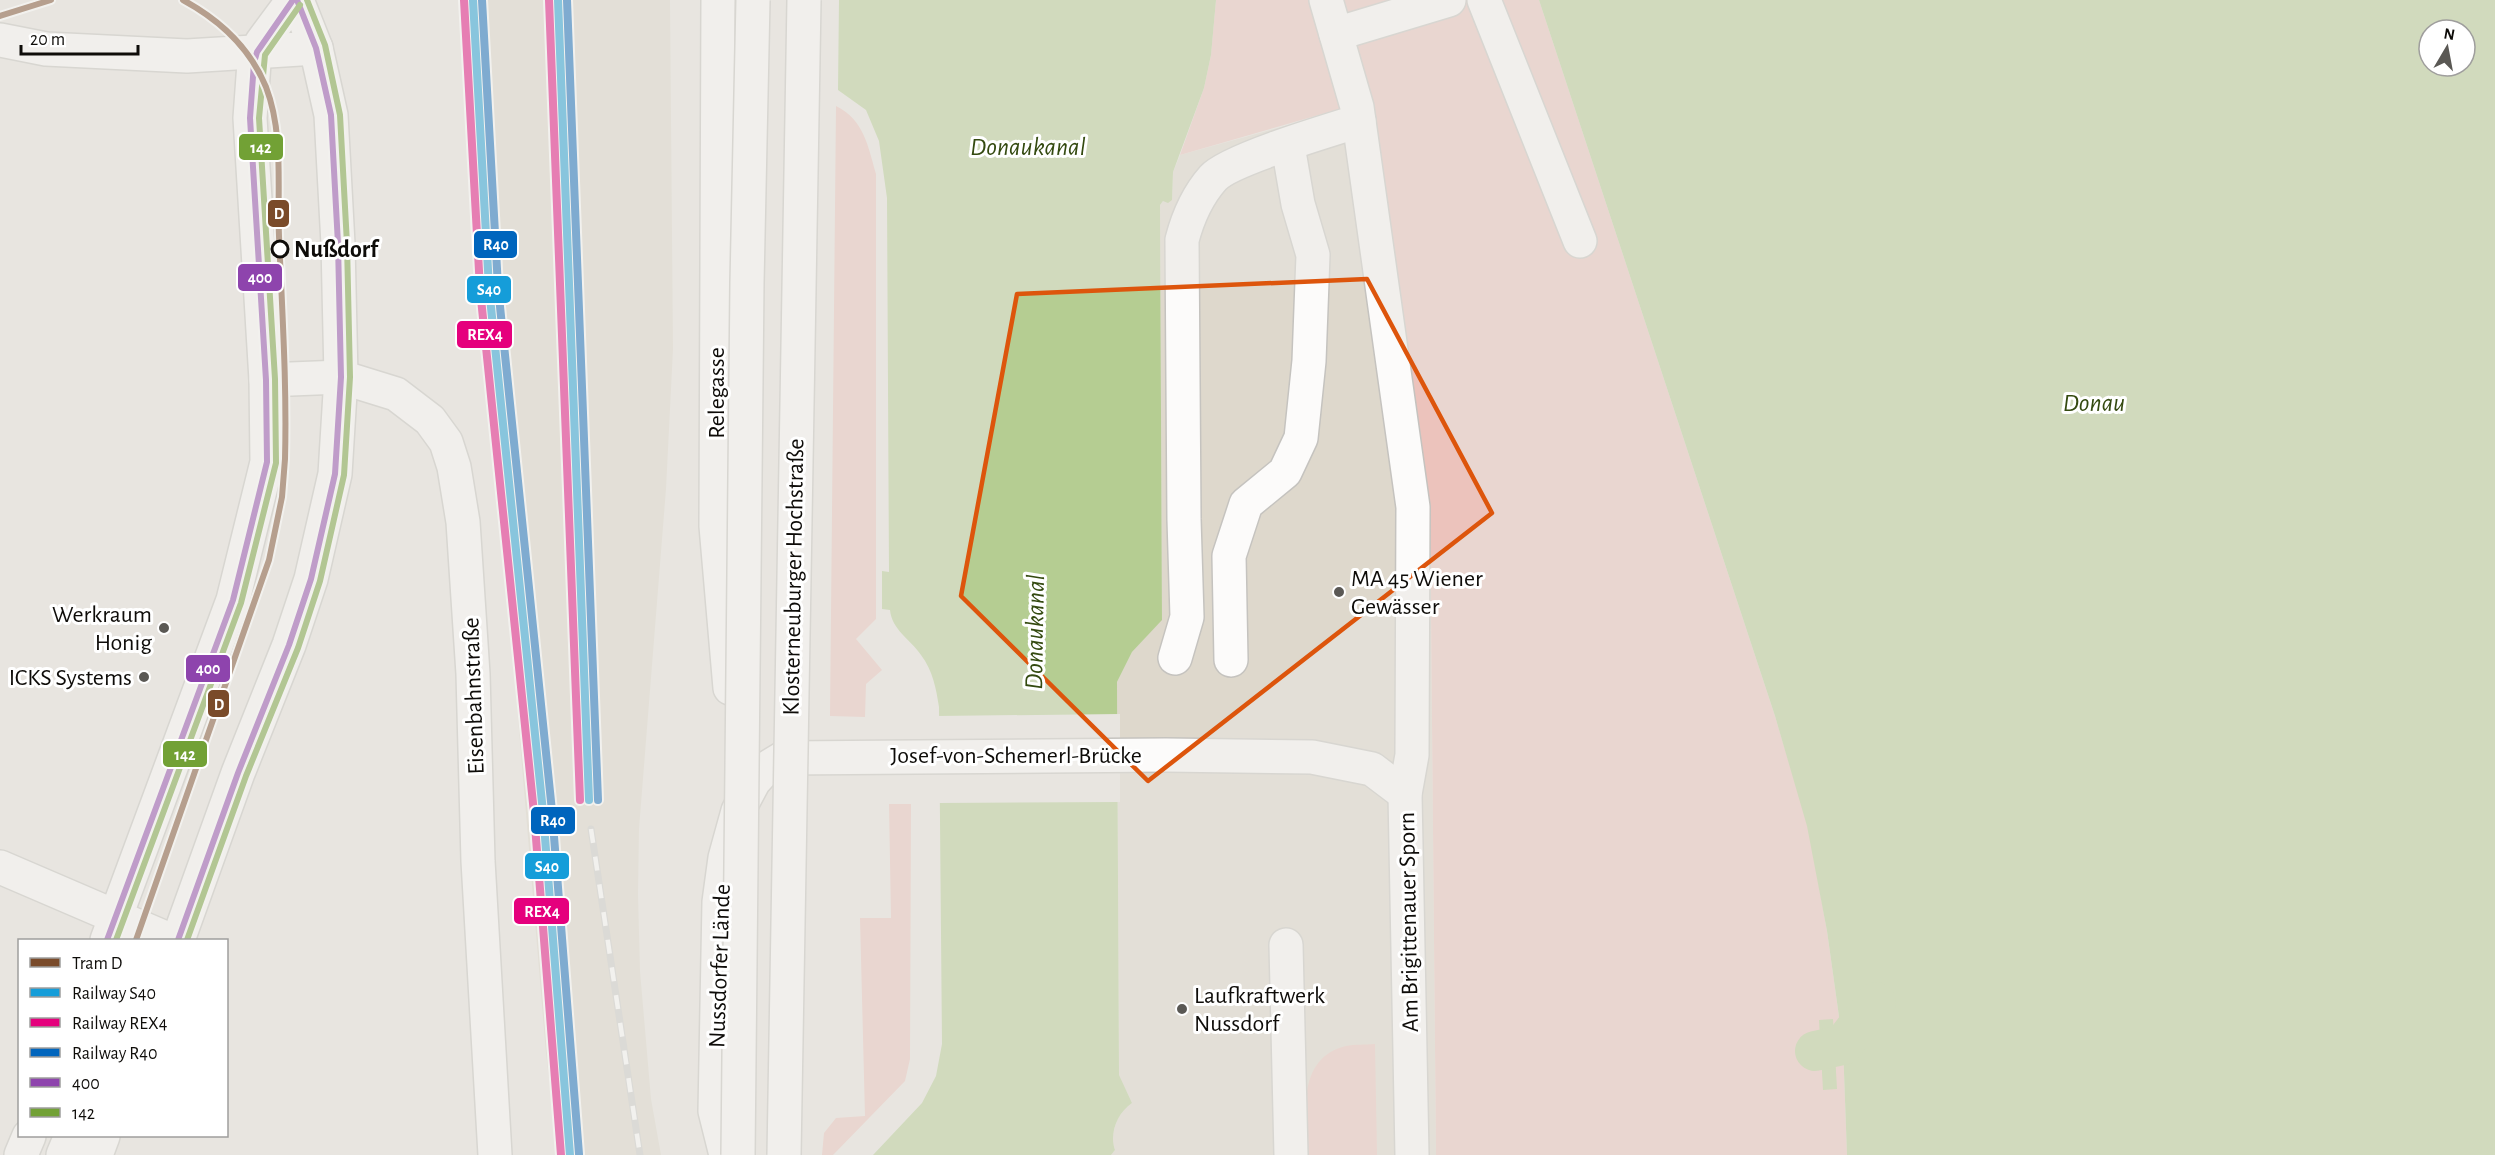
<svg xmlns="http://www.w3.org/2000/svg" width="2495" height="1155" viewBox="0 0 2495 1155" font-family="'Alegreya Sans',sans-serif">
  <rect width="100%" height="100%" fill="#e8e5e0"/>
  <g fill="#ded8cc">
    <polygon points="464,0 670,0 673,349 666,489 639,829 638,894 640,971 651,1099 661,1155 558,1155 546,1053 487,346"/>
    <polygon points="1371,102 1430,503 1436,1155 1111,1155 1115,1150 1113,1144 1113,1132 1118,1118 1125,1108 1132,1103 1119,1076 1117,682 1132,652 1162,619 1160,205 1163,201 1172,199 1173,172 1180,155"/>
  </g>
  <g fill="#ecc3bc">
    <polygon points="1216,0 1539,0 1775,716 1808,826 1827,931 1843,1045 1847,1155 1436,1155 1430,503 1371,103 1343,108 1180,155 1204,88 1211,55"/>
    <path d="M836,106C864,120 868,146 876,174V619L856,639L882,670L866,684L865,717L830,716Z"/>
    <polygon points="889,804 911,804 910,1059 905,1081 833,1155 822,1155 824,1133 836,1118 865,1116 860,918 891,918"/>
    <path d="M1375,1044L1377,1155H1306C1306,1115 1296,1058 1346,1046C1355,1044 1365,1045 1375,1044Z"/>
  </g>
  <g fill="#b5cd92" fill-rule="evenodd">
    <path d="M839,0H1216L1211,55L1204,88L1173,172L1172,200L1168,203L1163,201L1160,205L1162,620L1132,652L1117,682L1119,1075L1132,1103C1117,1113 1109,1134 1115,1150L1111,1155H873L922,1103L936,1076L942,1044L939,707C936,688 933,671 921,655C910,639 892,630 890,610L882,609V571L889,572L887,198L879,141L866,110L838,90Z"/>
    <path d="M1539,0H2495V1155H1847L1843,1045L1827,931L1807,826L1775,716ZM2429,30H2465V66H2429Z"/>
    <polygon points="1833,1019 1837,1089 1823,1090 1819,1020"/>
  </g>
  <polygon fill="#e8e5e0" points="1120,714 1120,802 937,803 936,716"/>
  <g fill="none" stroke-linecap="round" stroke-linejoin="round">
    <polyline stroke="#b5cd92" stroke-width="40" points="1815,1051 1843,1045 1876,1002"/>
    <defs>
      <g id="minor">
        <polyline points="718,0 716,526 730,688"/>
        <polyline points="1326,0 1357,107 1413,507 1412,755 1405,794 1412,1155"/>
        <polyline points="1484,0 1580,241"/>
        <polyline points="1336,34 1449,0"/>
        <polyline points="0,40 46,49 187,56 316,48"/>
        <polyline points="266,380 341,377 396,394 430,420 446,442 454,467 463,522 473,674 478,861 495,1155"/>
        <path d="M1175,658L1187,617L1184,519L1182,240C1188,217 1197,196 1213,178C1229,160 1330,130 1359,121"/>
        <polyline points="1231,660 1229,556 1246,504 1285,472 1301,438 1309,361 1313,255 1298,204 1288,146"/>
        <polyline points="0,867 170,940"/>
        <polyline points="1286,945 1291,1155"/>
        <polyline points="63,1155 71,1136"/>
        <polyline points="726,1155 715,1111 719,902 725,858 738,811 754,781 765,769 783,758 1166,755 1312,757 1372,769 1405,794"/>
      </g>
      <g id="major">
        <polyline points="107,940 233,600 267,462 266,380 250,118 254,63 257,52 262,42 293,0"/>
        <polyline points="178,940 238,773 289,645 311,579 335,474 341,377 338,244 331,115 316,48 297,0"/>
        <polyline points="21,1155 29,1136"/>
        <polyline points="96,1155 103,1136"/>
      </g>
    </defs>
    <use href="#minor" stroke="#c5c3bf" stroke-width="36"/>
    <use href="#major" stroke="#c5c3bf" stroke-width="36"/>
    <use href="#minor" stroke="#fcfbfa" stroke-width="33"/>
    <use href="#major" stroke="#fcfbfa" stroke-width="33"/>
    <defs>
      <polyline id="rail" points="591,829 640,1155"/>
    </defs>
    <use href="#rail" stroke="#cdccca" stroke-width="7"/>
    <use href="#rail" stroke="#fff" stroke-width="4.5" stroke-dasharray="14" stroke-linecap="butt"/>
    <defs>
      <g id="highway-bridge">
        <polyline points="738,1155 747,283 753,0"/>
        <polyline points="784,1155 804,0"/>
      </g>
    </defs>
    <use href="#highway-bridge" stroke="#c5c3bf" stroke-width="36" stroke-linecap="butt"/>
    <use href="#highway-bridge" stroke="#fcfbfa" stroke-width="33"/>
    <defs>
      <g id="bus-1">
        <polyline points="107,940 233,600 267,462 266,380 250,118 254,63 257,52 293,0"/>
        <polyline points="178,940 238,773 289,645 311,579 335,474 341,377 338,244 331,115 316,48 297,0"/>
      </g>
      <g id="bus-2">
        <polyline points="116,940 241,603 276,463 275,379 259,118 265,55 300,5"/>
        <polyline points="187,940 246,776 298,648 320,581 344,475 350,377 347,244 340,115 325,45 307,0"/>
      </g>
    </defs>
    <use href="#bus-1" stroke="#fff" stroke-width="10"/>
    <use href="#bus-2" stroke="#fff" stroke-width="10"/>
    <use href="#bus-1" stroke="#8e44ad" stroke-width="6"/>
    <use href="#bus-2" stroke="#72a135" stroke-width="6"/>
    <defs>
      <g id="rail-1">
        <polyline points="473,0 489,288 543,812 570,1155"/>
        <polyline points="558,0 589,800"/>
      </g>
      <g id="rail-2">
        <polyline points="464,0 480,289 534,813 561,1155"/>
        <polyline points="549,0 580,800"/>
      </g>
      <g id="rail-3">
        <polyline points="482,0 498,287 552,811 579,1154"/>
        <polyline points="567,0 598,800"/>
      </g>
    </defs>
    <use href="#rail-1" stroke="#fff" stroke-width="12"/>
    <use href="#rail-2" stroke="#fff" stroke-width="12"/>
    <use href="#rail-3" stroke="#fff" stroke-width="12"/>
    <use href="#rail-1" stroke="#159dd9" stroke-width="8"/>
    <use href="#rail-2" stroke="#e5007d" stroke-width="8"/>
    <use href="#rail-3" stroke="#0065bd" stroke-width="8"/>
    <defs>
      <g id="tram-1">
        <polyline points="0,16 51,0"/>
        <path d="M136,940L269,560L282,497L285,459C287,384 282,310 279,236C277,187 284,134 266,87C250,48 220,20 183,0"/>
      </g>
    </defs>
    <use href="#tram-1" stroke="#fff" stroke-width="10"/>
    <use href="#tram-1" stroke="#7a4b2a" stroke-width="6"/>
  </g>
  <path d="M0 0H2495V1155H0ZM1367,279L1492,513L1148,781L961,596L1017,294Z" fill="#e8e5e0" fill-opacity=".55" fill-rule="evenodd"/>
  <path fill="none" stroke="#dd550c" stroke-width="4.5" stroke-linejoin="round" d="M1367,279L1492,513L1148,781L961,596L1017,294Z"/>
  <circle fill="#fff" stroke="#0e0c09" stroke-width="3" cx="280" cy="249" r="8"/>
  <g fill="#5a5854" stroke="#fff" stroke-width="2">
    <circle cx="1339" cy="592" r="6"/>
    <circle cx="164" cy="628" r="6"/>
    <circle cx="144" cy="677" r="6"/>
    <circle cx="1182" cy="1009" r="6"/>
  </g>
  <g text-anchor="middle" stroke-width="6" stroke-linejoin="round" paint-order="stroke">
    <g font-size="24" font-weight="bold" fill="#0e0c09" stroke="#fff" text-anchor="start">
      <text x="294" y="257">Nußdorf</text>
    </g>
    <g font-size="24" fill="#0e0c09" stroke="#fff">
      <text transform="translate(716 393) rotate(-90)" y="8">Relegasse</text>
      <text transform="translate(793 577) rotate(-89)" y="8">Klosterneuburger Hochstraße</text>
      <text transform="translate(473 696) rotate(-92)" y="8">Eisenbahnstraße</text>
      <text x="1016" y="763">Josef-von-Schemerl-Brücke</text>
      <text transform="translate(1408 922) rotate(-91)" y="8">Am Brigittenauer Sporn</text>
      <text transform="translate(719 966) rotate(-88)" y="8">Nussdorfer Lände</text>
    </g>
    <g font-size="24" fill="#0e0c09" stroke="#fff" text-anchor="start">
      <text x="1351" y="586">MA 45 Wiener<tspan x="1351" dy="28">Gewässer</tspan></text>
      <text x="152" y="622" text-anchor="end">Werkraum<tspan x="152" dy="28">Honig</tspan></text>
      <text x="132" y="685" text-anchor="end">ICKS Systems</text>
      <text x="1194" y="1003">Laufkraftwerk<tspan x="1194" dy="28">Nussdorf</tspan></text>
    </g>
    <g font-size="26" font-style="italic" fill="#344a10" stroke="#fff">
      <text x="1028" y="155">Donaukanal</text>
      <text x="2094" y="411">Donau</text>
      <text transform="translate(1034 632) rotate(-89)" y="9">Donaukanal</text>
    </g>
  </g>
  <g stroke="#fff" stroke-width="2">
    <rect x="238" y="133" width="46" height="28" rx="6" fill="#72a135"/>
    <rect x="267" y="199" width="23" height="29" rx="6" fill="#7a4b2a"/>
    <rect x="473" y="230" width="45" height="29" rx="6" fill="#0065bd"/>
    <rect x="237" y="263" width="46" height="29" rx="6" fill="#8e44ad"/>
    <rect x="466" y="275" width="46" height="29" rx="6" fill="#159dd9"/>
    <rect x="456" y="320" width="57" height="29" rx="6" fill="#e5007d"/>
    <rect x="185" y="654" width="46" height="29" rx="6" fill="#8e44ad"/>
    <rect x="207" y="689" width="23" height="29" rx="6" fill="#7a4b2a"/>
    <rect x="162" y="740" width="46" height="28" rx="6" fill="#72a135"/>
    <rect x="530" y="806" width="46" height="29" rx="6" fill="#0065bd"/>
    <rect x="524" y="852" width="46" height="28" rx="6" fill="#159dd9"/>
    <rect x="513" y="897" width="57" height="28" rx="6" fill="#e5007d"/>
  </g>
  <g font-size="16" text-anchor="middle" font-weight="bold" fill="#fff">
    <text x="261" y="153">142</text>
    <text x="279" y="219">D</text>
    <text x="496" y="250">R40</text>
    <text x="260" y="283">400</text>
    <text x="489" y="295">S40</text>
    <text x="485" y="340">REX4</text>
    <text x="208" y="674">400</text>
    <text x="219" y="710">D</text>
    <text x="185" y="760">142</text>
    <text x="553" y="826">R40</text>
    <text x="547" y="872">S40</text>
    <text x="542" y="917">REX4</text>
  </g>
  <rect x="18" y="939" width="210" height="198" fill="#ffffff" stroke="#9f9e9d" stroke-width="1.5"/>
  <rect x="30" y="958" width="30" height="9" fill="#7a4b2a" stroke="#9f9e9d" stroke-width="1.5"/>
  <text x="72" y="969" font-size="18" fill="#0e0c09">Tram D</text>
  <rect x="30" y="988" width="30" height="9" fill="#159dd9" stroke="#9f9e9d" stroke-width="1.5"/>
  <text x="72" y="999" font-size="18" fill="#0e0c09">Railway S40</text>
  <rect x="30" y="1018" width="30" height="9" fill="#e5007d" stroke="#9f9e9d" stroke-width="1.5"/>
  <text x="72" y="1029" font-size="18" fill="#0e0c09">Railway REX4</text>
  <rect x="30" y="1048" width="30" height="9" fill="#0065bd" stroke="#9f9e9d" stroke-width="1.5"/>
  <text x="72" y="1059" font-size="18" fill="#0e0c09">Railway R40</text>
  <rect x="30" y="1078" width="30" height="9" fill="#8e44ad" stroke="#9f9e9d" stroke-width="1.5"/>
  <text x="72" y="1089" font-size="18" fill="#0e0c09">400</text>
  <rect x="30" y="1108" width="30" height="9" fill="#72a135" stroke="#9f9e9d" stroke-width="1.5"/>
  <text x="72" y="1119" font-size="18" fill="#0e0c09">142</text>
  <g transform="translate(2447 48) rotate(10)"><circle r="28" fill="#ffffff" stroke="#9f9e9d" stroke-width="1.5"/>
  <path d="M0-4.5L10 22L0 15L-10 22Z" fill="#5a5854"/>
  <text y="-9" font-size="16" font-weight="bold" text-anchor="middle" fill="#0e0c09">N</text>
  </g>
  <path d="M21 45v9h117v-9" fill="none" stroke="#0e0c09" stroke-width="3"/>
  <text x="30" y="45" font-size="18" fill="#0e0c09" stroke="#ffffff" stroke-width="4.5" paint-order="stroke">20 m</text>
</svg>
